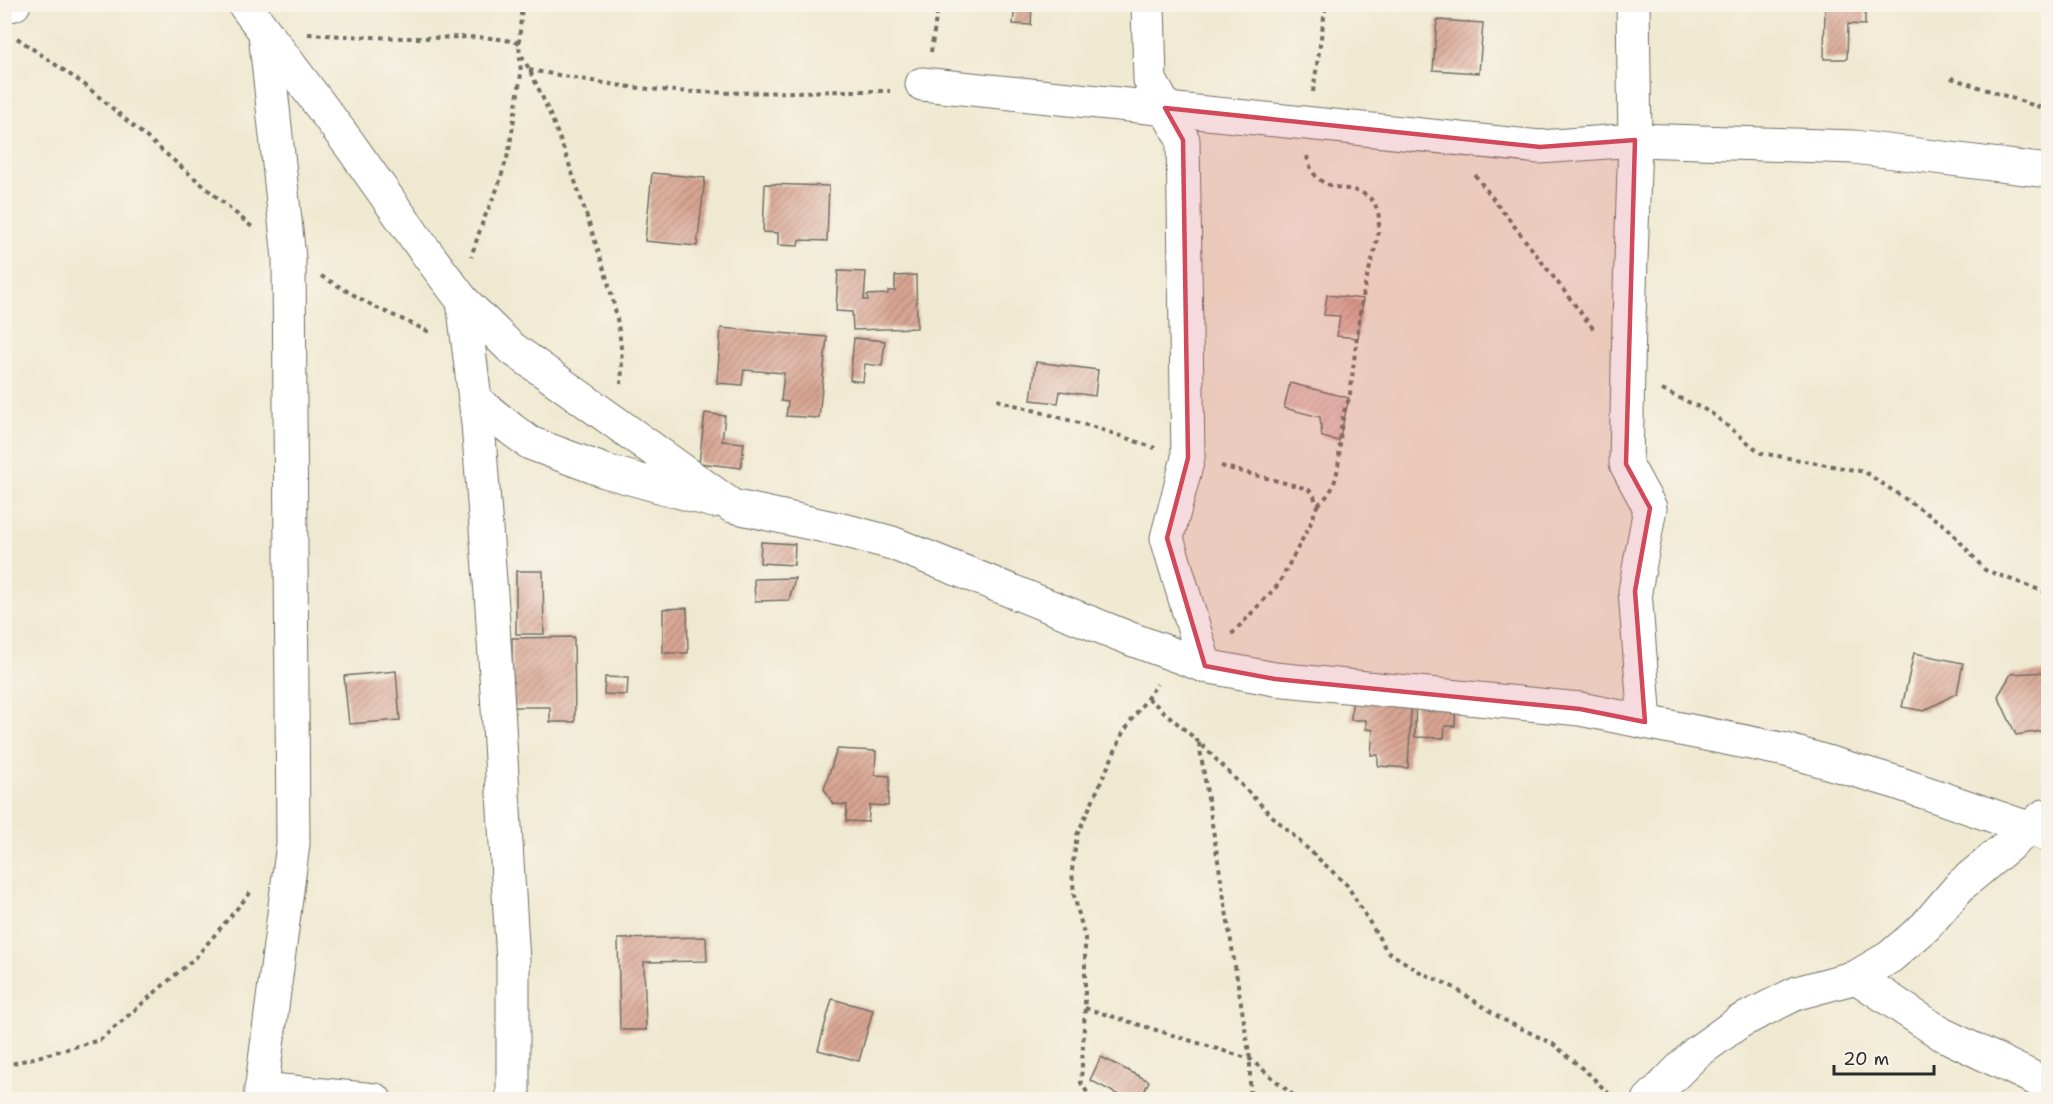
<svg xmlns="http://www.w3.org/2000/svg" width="2053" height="1104" viewBox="0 0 2053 1104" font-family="'Shantell Sans',sans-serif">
  <defs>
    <pattern id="building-hatch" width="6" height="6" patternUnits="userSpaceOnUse" patternTransform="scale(1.5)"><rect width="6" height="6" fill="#d9a593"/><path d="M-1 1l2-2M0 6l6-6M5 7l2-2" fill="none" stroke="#b08778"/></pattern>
  </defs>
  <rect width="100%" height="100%" fill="#f7f3e8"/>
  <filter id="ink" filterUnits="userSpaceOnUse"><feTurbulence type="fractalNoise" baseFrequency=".0167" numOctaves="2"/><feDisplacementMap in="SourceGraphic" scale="12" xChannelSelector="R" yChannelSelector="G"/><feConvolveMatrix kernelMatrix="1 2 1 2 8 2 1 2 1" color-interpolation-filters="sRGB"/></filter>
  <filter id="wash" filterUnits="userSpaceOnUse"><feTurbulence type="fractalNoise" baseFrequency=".008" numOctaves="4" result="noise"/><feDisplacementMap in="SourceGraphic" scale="24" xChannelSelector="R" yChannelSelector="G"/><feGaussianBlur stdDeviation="1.35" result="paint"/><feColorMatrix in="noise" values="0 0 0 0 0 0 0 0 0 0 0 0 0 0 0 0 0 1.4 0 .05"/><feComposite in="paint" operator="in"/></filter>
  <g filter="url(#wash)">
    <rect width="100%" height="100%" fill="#f0e9d1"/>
    <g id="blocks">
      <g fill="url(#building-hatch)">
        <polygon points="1015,4 1032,4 1031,25 1013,24"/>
        <polygon points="1807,4 1865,4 1865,25 1848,24 1847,59 1824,59 1825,7 1807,7"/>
        <polygon points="1437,20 1483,23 1479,73 1433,70"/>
        <polygon points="652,173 705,178 697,246 645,241"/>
        <polygon points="765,184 829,186 827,241 799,240 798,246 778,245 778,233 763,232"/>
        <polygon points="838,271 866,272 864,300 868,300 867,295 888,294 888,291 895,291 895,276 916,275 917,328 853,330 852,312 836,311"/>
        <polygon points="1327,295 1363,299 1358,338 1337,336 1340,316 1324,315"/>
        <polygon points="721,328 827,337 819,418 786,416 788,402 781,401 784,373 744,370 742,385 717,383"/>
        <polygon points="854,338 885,341 882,366 865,364 863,382 850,380"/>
        <polygon points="1036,362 1098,370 1095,396 1060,391 1058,403 1031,400"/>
        <polygon points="1290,383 1349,398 1339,441 1322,437 1320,417 1284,408"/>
        <polygon points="705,413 725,416 722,441 744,443 741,468 699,463"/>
        <polygon points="761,542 795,544 794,565 760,563"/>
        <polygon points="516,571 543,571 544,634 516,634"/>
        <polygon points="795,578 789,600 755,601 754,579"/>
        <polygon points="687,608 688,653 663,653 663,609"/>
        <polygon points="574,637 575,722 550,722 550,707 512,707 512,638"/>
        <polygon points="1914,653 1963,663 1957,693 1924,711 1902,707"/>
        <polygon points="396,671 400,720 349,724 344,676"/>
        <polygon points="2048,672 2048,730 2016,735 1998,696 2011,674"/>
        <polygon points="605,677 628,678 627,695 604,694"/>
        <polygon points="1353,690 1412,693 1408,768 1378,766 1378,755 1371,755 1373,730 1366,729 1366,720 1351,720"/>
        <polygon points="1416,690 1456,691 1455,726 1445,726 1444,738 1415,737"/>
        <polygon points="837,749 876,751 875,775 890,776 888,806 870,805 868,822 846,821 847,805 833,804 824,789"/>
        <polygon points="706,937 707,961 644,962 646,1030 620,1030 618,939"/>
        <polygon points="832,999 873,1010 859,1061 818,1050"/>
        <polygon points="1101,1057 1149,1081 1140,1100 1128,1100 1090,1080"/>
      </g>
    </g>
  </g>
  <g filter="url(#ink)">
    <use href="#blocks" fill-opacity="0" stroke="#706e65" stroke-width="1.5"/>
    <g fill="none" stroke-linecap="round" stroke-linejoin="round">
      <defs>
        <g id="street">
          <polyline points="244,4 350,145 420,244 463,301 510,347 732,506 847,531 892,543 1131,639 1205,666 1275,679 1580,709 1786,750 1895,782 2048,835"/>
          <polyline points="1148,4 1150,80 1183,140 1188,458 1167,538 1205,666"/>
          <polyline points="1633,4 1635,140 1629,320 1626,464 1650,508 1635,591 1645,722"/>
          <polyline points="4,6 14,4"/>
          <polyline points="922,84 1540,147 1635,140 1854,147 2048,171"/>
          <polyline points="463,301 478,424 492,607 513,962 513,1100"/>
          <polyline points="475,400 511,429 530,443 605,471 713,501"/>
          <polyline points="1856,977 1942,1034 2048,1085"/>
          <polyline points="261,1089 375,1100"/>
          <polyline points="260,1100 293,844 289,258 265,33"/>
          <polyline points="1649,1100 1696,1053 1739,1022 1797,993 1856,977 1890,957 1925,927 1961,885 2044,816"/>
        </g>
      </defs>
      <use href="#street" stroke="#706e65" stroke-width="35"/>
      <g stroke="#706e65" stroke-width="4" stroke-dasharray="4.5 4.5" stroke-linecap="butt">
        <path d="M308,34C345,36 382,38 418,38C452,38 486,34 519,43L521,74L509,151L498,187L483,221L471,257"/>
        <polyline points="17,38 85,85 252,227"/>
        <polyline points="519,43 522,4"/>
        <polyline points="931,52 938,4"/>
        <path d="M522,56C551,109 570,165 589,223C606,275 626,328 621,384"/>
        <path d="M529,70C573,77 617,87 661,90C737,96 814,90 890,91"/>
        <polyline points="1951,78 2048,110"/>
        <polyline points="1313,92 1326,4"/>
        <path d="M1307,156C1317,205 1363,174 1377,209C1384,227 1371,262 1366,281C1358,318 1355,356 1350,394C1349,402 1344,408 1343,416C1338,439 1342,467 1332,488C1329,495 1322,501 1317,506"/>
        <polyline points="1475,175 1595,331"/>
        <polyline points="321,276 375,307 432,333"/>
        <polyline points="1662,390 1710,412 1761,453 1865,472 1947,527 1985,570 2048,593"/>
        <polyline points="997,400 1097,428 1155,448"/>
        <polyline points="1221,466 1308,489 1314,496 1317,506 1310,525 1278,585 1230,636"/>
        <polyline points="1148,698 1199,742 1270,814 1347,885 1387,951 1420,972 1453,987 1502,1019 1553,1044 1589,1074 1615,1100"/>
        <polyline points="1199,743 1250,1059 1250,1100"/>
        <polyline points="1085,1008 1250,1059 1299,1100"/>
        <polyline points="4,1066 100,1040 196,957 251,892"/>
        <polyline points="1092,1100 1081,1083 1085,1008 1085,938 1074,895 1072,870 1077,835 1124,731 1157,684"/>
      </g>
      <use href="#street" stroke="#fff" stroke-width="33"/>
    </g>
  </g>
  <path fill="#d1495b" fill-opacity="0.2" stroke="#d1495b" stroke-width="4.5" stroke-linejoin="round" d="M1165,108L1540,147L1635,140L1626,464L1650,508L1635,591L1645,722L1580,709L1275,679L1205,666L1167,538L1188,458L1183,140Z"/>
  <rect width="2053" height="1104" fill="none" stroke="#f7f3e8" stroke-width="24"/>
  <path d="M1834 1065v9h100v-9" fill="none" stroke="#2b2b2b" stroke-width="3"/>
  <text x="1843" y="1065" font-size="18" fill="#2b2b2b" stroke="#f7f3e8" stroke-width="4.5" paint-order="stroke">20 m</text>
</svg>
